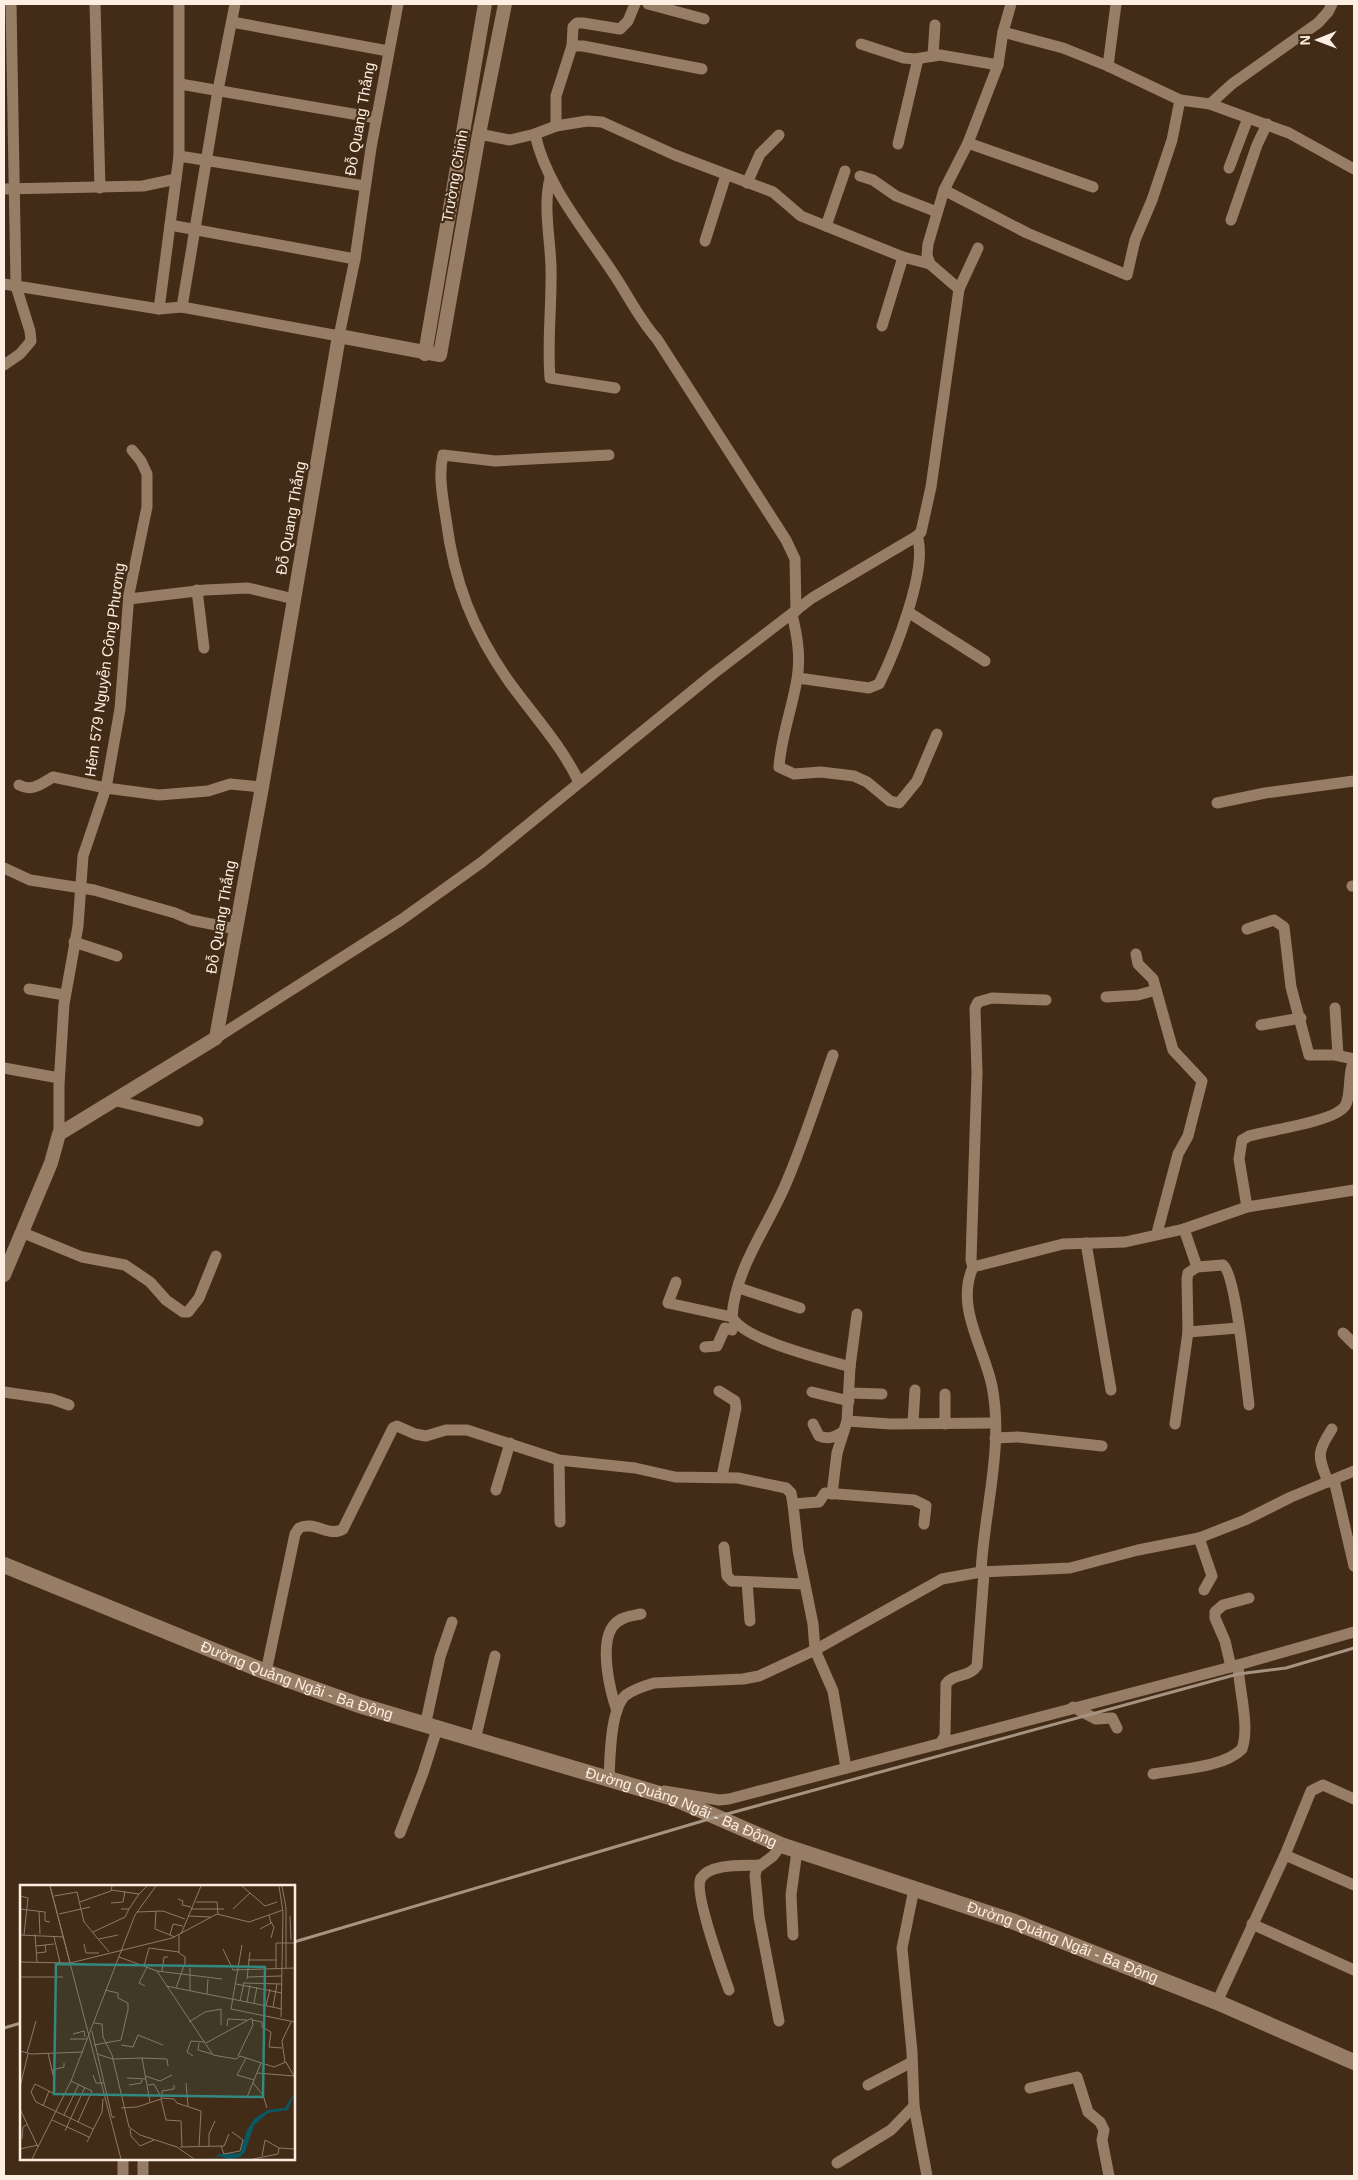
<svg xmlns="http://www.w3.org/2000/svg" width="1358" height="2180" viewBox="0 0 1358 2180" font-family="Helvetica,sans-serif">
  <rect width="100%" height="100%" fill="#432c17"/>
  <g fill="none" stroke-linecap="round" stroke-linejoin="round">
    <g stroke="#987d66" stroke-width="11">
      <polyline points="95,4 100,188"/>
      <polyline points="648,4 704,19"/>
      <polyline points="232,22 388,51"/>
      <polyline points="1003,32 1063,48 1108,66 1180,100 1210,104 1289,133 1354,169"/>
      <polyline points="861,44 904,58 915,59 940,55 998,65"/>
      <polyline points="572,46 583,46 702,69"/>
      <polyline points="933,56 935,25"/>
      <polyline points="1108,66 1116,4"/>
      <polyline points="180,84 376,118"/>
      <polyline points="1210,104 1232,84 1318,23 1328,12 1332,4"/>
      <polyline points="556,126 556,96 572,46 573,27 577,23 583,23 620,29 628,21 635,4"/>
      <polyline points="479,134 510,140 535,134 556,126 587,121 602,122 675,155 773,192 801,216 903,257 930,264"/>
      <path d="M535,134C546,185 584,229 613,273C628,295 639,319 657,339L786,540L795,559L796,611"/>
      <polyline points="968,143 1093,187"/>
      <polyline points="898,144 918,59"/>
      <polyline points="179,156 365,186"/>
      <polyline points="1229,168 1248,118"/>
      <polyline points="860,176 873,180 896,196 937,212"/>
      <path d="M550,178C543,207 550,237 551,266C552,304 547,341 550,378L615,388"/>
      <polyline points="747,183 760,154 779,135"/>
      <polyline points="4,189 143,186 176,179"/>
      <polyline points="944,190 1027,233 1127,275 1135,240 1152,200 1172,140 1180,100"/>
      <polyline points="1231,220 1257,145 1267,124"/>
      <polyline points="170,225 355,259"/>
      <polyline points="826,226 845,171"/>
      <polyline points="705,241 726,175"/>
      <polyline points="4,284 159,309 182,307 339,336 355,259 371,148 398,4"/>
      <polyline points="959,289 978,248"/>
      <polyline points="182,307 218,90 235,4"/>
      <polyline points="159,309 179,156 179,4"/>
      <polyline points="882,326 903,257"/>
      <polyline points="4,365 20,354 31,341 30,331 16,286 11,4"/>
      <polyline points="197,590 204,648"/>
      <polyline points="129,599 205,590 248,588 294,599"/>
      <polyline points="908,612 985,661"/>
      <path d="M792,614C797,635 801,657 797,679C792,709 781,737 779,767L794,774L821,772L854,776L867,782L890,801L899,803L917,781L937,734"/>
      <path d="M798,678L869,688L879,684C894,654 929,568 917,536"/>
      <path d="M579,782C561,745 534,716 510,683C473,631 454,582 446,519C443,499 438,475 443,455L495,461L609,455"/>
      <path d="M19,785C32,792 41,784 53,777L106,788L159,795L208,791L230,784L262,787"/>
      <polyline points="1217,803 1265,793 1354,781"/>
      <polyline points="4,868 30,880 94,890 175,913 191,920 236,929"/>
      <polyline points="1352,886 1354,886"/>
      <polyline points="1247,929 1274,920 1284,927 1291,987 1309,1055 1335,1055 1354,1059"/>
      <polyline points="74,942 117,956"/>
      <polyline points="1136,954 1138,964 1153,979 1173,1050 1202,1081 1188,1136 1178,1154 1157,1233"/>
      <polyline points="29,989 65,995"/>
      <polyline points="1106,997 1138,995 1156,990"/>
      <polyline points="1335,1008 1338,1055"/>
      <polyline points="1261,1025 1301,1018"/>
      <polyline points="216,1038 401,920 482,862 713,674 812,598 917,536 921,532 931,487 959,289 930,264 927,255 928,244 944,190 968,143 998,65 1003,32 1011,4"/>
      <polyline points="4,1068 59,1078"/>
      <polyline points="113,1100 198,1121"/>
      <polyline points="59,1134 59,1085 64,1004 78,926 83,856 106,788 112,754 120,709 129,594 147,507 147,474 141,461 132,450"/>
      <path d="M1247,1207L1239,1159L1242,1140L1249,1136C1269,1130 1334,1122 1345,1106C1352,1095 1347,1073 1354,1060"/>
      <polyline points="21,1232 82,1257 125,1265 150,1282 166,1300 183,1312 188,1312 199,1298 216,1256"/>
      <polyline points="1086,1243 1111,1390"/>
      <polyline points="973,1267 971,1260 977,1073 975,1008 978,1002 992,998 1046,1000"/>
      <path d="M1197,1267L1223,1265C1236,1274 1246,1383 1249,1405"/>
      <polyline points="676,1282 668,1303 732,1317"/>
      <polyline points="739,1288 800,1308"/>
      <polyline points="1188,1332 1238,1328"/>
      <polyline points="1343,1333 1354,1344"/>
      <polyline points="705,1347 717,1346 725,1328 732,1330 735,1323"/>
      <polyline points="850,1367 857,1314"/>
      <polyline points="719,1391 735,1401 736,1408 722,1476"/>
      <polyline points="4,1392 52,1399 69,1405"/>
      <polyline points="812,1392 849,1401"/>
      <polyline points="849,1393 882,1394"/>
      <polyline points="847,1421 891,1424 994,1423"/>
      <polyline points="913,1423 915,1390"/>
      <path d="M813,1424L819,1436C829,1440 835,1437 844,1431"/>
      <polyline points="945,1424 945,1394"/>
      <polyline points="1175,1424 1188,1332 1187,1279 1188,1273 1197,1267 1184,1229"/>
      <polyline points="995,1438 1018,1437 1102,1446"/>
      <polyline points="559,1460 560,1522"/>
      <polyline points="1334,1480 1354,1566"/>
      <path d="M1328,1482C1318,1456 1316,1453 1332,1429"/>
      <polyline points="496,1490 510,1443"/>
      <path d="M832,1494L837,1453L847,1421L850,1367C824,1359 745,1341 732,1317C735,1270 766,1229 784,1188C803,1145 817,1099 833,1055"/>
      <polyline points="793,1504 819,1502 825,1493 914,1500 926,1506 924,1524"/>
      <polyline points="1199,1538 1212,1576 1204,1590"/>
      <polyline points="724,1547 727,1576 732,1581 804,1584"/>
      <path d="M981,1572C984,1511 1004,1447 992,1386C984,1347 955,1307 973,1267L1063,1244L1125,1242L1184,1229L1247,1207L1354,1190"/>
      <polyline points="747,1582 750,1621"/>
      <polyline points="1231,1667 1225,1641 1215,1618 1215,1612 1223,1605 1249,1598"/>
      <path d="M266,1672L295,1534L299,1528C314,1520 329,1538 343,1529L393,1428L397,1426L415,1434L426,1436L446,1430H467L559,1460L635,1468L675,1477L738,1478L786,1488L791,1493L793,1504L798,1550L813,1624L815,1650L833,1691L846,1768"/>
      <polyline points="1073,1707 1096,1719 1112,1718 1117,1728"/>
      <path d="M617,1711C610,1691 599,1645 613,1626C620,1617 631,1616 641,1614"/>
      <polyline points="425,1726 440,1657 452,1622"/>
      <polyline points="475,1740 495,1656"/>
      <path d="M940,1744L945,1736L946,1684C953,1673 969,1678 977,1666L984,1573"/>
      <path d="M1153,1774C1179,1769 1223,1768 1242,1749C1250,1726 1239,1690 1238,1665"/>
      <path d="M609,1778C610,1759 610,1708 626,1695C634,1689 644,1686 654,1683L743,1679L759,1676L815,1650L942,1579L981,1572L1070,1568L1138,1550L1199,1538L1245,1520L1291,1497L1354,1471"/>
      <polyline points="664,1791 719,1800 729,1799 1231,1667 1354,1632"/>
      <polyline points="400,1833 423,1773 437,1729"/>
      <polyline points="1285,1855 1354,1885"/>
      <polyline points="914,1889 902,1948 912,2052 914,2106 927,2176"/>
      <polyline points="1252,1924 1354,1970"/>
      <polyline points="793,1935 791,1895 797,1851"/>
      <path d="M729,1990C723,1973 693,1891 701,1878C711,1863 744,1866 760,1865"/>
      <polyline points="1217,2002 1285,1855 1311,1791 1323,1785 1354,1799"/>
      <polyline points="779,2021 759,1917 755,1875 757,1868 773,1856 781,1845"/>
      <polyline points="868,2085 912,2062"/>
      <polyline points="1030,2088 1077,2077 1088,2112 1100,2122 1104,2130 1102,2140 1109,2176"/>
      <polyline points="123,2159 123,2176"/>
      <polyline points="143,2159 143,2176"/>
      <polyline points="837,2163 891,2130 914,2106"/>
    </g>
    <g stroke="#987d66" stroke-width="14">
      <polyline points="425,354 485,4"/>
      <polyline points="4,1275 51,1163 59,1134 216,1038 262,787 339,336 440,355 479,134 505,4"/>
    </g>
    <path stroke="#987d66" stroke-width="16" id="s1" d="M4,1565L266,1672L359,1705L673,1798L781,1845L1012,1921L1217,2002L1354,2062"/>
    <g stroke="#a69382" stroke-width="3">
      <polyline points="294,1942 716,1817 1238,1674 1286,1668 1354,1648"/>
      <polyline points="4,2028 21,2023"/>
    </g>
  </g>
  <g text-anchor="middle" stroke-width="4.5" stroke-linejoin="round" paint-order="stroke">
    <g font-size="15" fill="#fdeee1" stroke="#432c17">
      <text transform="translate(360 119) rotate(-80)" y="5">Đỗ Quang Thắng</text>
      <text transform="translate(455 176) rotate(-80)" y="5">Trường Chinh</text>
      <text transform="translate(291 518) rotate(-80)" y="5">Đỗ Quang Thắng</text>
      <text transform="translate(105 670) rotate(-82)" y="5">Hẻm 579 Nguyễn Công Phương</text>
      <text transform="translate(221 917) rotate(-80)" y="5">Đỗ Quang Thắng</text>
      <text dy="5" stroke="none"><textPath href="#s1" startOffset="315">Đường Quảng Ngãi - Ba Động</textPath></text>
      <text dy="5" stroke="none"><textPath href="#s1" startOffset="720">Đường Quảng Ngãi - Ba Động</textPath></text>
      <text dy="5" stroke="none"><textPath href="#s1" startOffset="1125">Đường Quảng Ngãi - Ba Động</textPath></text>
    </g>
  </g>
  <g transform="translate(20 1885)">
    <rect width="275" height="275" fill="#432c17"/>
    <path d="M275,207L268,225L248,228L234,240L225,267L220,272L208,274L199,271L194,274L199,269L220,268L227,245L235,233L248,225L265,223Z" fill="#085964"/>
    <path fill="none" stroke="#8d7a68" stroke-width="1" d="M30,1L50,78M30,1L101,274M222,1L245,21L257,17M259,1L263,27L261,132M262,1L266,23V83M91,5L119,9L127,1M0,11L8,13L4,50M34,11L57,7L64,37L89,67M158,14L163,16L162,20L171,22M60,17L91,6L92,1M176,17H197L198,29M91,18L103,17L105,6M0,24L25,27V36L30,37M101,24H109L119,9M171,24H204M213,24L230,8M19,26L20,49M136,26L135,44L155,52M117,27L143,26L165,34M39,29L70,22M168,31L191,32M270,31L271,55M240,44L251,38L249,30M73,47L105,32L109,24M15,49L17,77M161,49L181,1M0,50L44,52M150,50L153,39L163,41M34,52L40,78M251,53L254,42L251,37M79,54L98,50M64,59L66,68H79M222,60L211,124L275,137M16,61L34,59M203,64L213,85L275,83M16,68L26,67L25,60M99,72L137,86L202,94M228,75H256M0,77L50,78L152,53L197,29L229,37L263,25M124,81L129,63L159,67M256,83V58H275M137,86L193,170L216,174L220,171L254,182L266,177L275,193M142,86L144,72H148M0,92H43M227,92L262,91M227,94L230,67M223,98L262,99M216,99L262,108M125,101L119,98L127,82M146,101L262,124M156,103L165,78V72L159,68V50M170,106V83M187,109L188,94M220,116L224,98M227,117L230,100M234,118L237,102M246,121L250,104M253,122L257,99M232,135L242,137V142L251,147L249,162L262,163M169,137L185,127L201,124V140M74,138L82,139L83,152L92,170L109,242L120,250L157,262L174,274M207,141L208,134L227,135M72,146L92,232H95M53,149L64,146L65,152M50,154H67M179,158L178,165L192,169M186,158L232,133M74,160L101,155L108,125V118L98,113V108L85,105M101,160L113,162L118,150L143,160M0,166L11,169L63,167M7,168L16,136M28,168L33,190M77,169L93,174M173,171L167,167L171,156L185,157M218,171L233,140L232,134M122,173L147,174L148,181M226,173L217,190L234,195M93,174L122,173L130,217M265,177L262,156L271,137M32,185L44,182V178M237,188L274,191M73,190L76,198H84M125,191L140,196L152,190M107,193L126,194M51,196L72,206L58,237M166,198L168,221M233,198L243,210L247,223M109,200L121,198L122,195M128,200L134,199L142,214M0,202L8,169M33,208L15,199L11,207L16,217L73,244M142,210V206L154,204V200M227,212L241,178M142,213L154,214L157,218L181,226L179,262M23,221L29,206M101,223L117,222L141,214L146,235L161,236L162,262M0,224L18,262M44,230L59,199M32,235L69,252M110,244L111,251L120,261L134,255M45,246L65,202M2,254L3,242L8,239M67,257L82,227L83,214M189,261V249L195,236M201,261L204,269L220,266L223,255L212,247M160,262L204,261L209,249M0,264L18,260M242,271L245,255L259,263M12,274L51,196L115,30L136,1M233,274L258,269L259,263L275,264"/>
    <path fill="#33887f" fill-opacity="0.15" stroke="#33887f" stroke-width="2.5" d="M36,79L245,82L243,212L34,209Z"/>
    <rect width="275" height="275" fill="none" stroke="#fdeee1" stroke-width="2.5"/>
  </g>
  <rect width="1358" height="2180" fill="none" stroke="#fdeee1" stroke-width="10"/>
  <g transform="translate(1318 40) rotate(269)" stroke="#432c17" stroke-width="4" paint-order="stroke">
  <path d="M0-4L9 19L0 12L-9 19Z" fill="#fdeee1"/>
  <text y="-8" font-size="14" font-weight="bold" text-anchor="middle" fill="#fdeee1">N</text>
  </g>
</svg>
